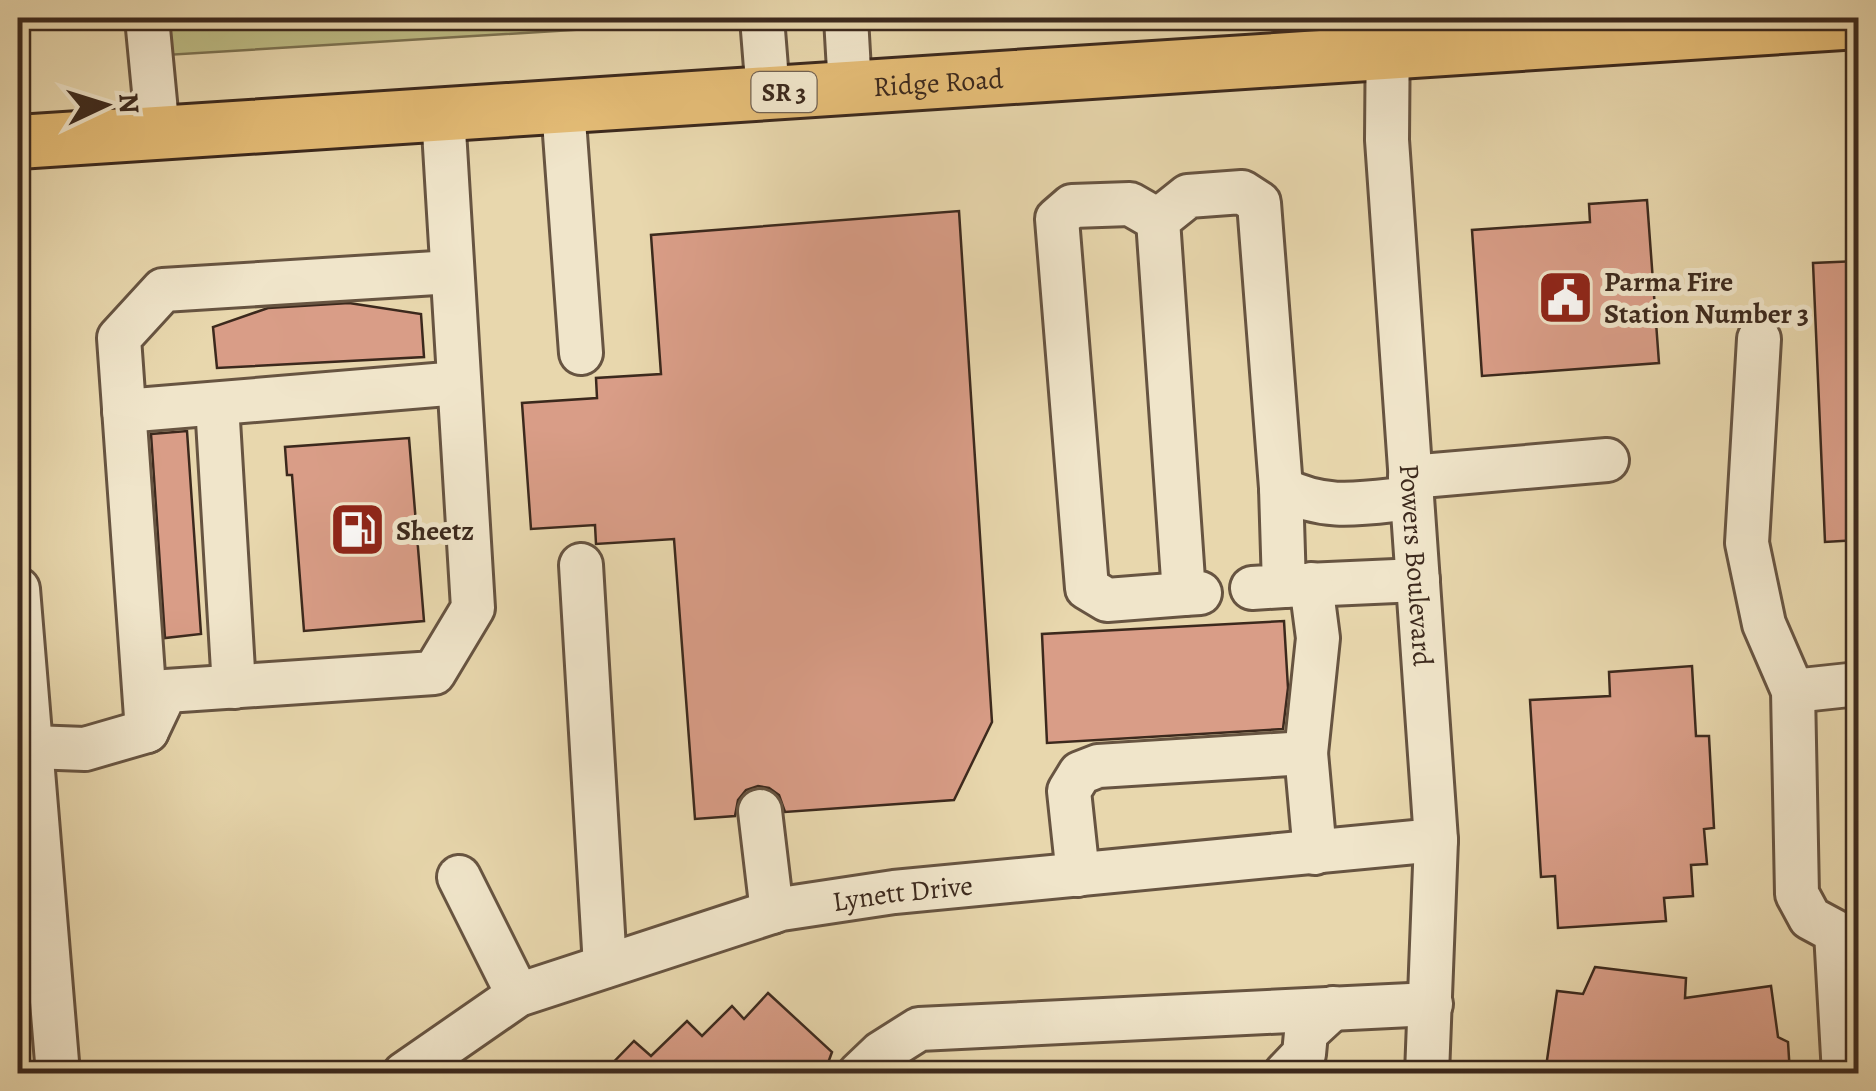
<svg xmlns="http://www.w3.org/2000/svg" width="1876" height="1091" viewBox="0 0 1876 1091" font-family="Alegreya,serif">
  <rect width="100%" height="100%" fill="#e8d7ad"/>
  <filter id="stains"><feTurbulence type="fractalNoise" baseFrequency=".002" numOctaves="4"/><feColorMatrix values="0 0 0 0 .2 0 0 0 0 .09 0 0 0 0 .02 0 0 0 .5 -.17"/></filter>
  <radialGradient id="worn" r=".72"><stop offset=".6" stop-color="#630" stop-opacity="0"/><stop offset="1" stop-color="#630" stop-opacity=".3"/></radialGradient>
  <polygon fill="#bdbc85" stroke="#7c7251" stroke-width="2.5" points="163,18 749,18 749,19 166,55"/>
  <g fill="#d99d87" stroke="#3c291d" stroke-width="2.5">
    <polygon points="1647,200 1659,363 1482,376 1472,230 1590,222 1589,204"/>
    <polygon points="959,211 992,722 954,800 785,812 779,795 769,788 758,786 746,790 738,800 735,816 695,819 674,539 596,544 595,525 531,529 522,403 597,398 596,378 661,374 651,235"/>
    <polygon points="1858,261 1858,540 1825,542 1813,263"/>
    <polygon points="349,303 421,314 424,357 217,368 213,327 268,308"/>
    <polygon points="187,431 201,634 165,638 151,434"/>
    <polygon points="409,438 424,621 304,631 292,475 287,475 285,447"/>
    <polygon points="1284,621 1288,688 1283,729 1047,743 1042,634"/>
    <polygon points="1692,666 1696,736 1709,736 1714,828 1704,829 1707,864 1691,865 1693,896 1664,898 1666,921 1558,928 1555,876 1541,877 1530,700 1610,696 1609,672"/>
    <polygon points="1595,967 1686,978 1685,998 1771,986 1778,1037 1788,1042 1790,1074 1545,1074 1557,991 1583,994"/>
    <polygon points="768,993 832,1052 824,1074 602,1074 634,1041 651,1056 687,1021 702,1036 732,1006 744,1019"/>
  </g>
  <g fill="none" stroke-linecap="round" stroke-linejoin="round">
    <defs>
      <g id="minor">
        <polyline points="147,18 158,133"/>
        <polyline points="762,18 768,93"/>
        <polyline points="846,18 850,88"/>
        <path id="s1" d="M1388,18L1387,140L1436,840L1427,1074"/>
        <polyline points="563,107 581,353"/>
        <polyline points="1158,220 1130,204 1072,206 1057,219 1087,588 1107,600 1184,594"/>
        <polyline points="1759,339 1747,543 1764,624 1793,691 1797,894 1810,918 1836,932 1844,1074"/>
        <polyline points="217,404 234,687"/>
        <polyline points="124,411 459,383"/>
        <polyline points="1410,477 1607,460"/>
        <path d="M1281,488C1326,512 1363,503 1412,498"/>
        <polyline points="581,565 605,966"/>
        <polyline points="1284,586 1418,580"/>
        <polyline points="18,589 58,1074"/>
        <polyline points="1200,593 1184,594 1158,220 1188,196 1242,192 1259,203 1281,488 1284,586 1252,588"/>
        <polyline points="1793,691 1858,684"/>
        <polyline points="147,731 119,338 163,290 452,272"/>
        <polyline points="32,747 85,749 147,731 166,691 434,673 473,608 443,114"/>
        <polyline points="1306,753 1318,638 1311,584"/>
        <polyline points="760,811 772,912"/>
        <polyline points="1078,875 1069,791 1080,773 1098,766 1306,753 1315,853"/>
        <polyline points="459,877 518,995"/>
        <path id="s2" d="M404,1074L518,995L781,909L894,892L1436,840"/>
        <polyline points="859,1074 881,1053 919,1029 1431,1004"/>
        <polyline points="1285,1074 1304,1054 1306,1033 1333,1008"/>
      </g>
      <g id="major">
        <path id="s3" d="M18,142L1858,22"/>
      </g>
    </defs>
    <use href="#minor" stroke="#675441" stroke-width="48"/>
    <use href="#major" stroke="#3c291d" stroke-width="58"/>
    <use href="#minor" stroke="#f0e5ca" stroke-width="42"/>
    <use href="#major" stroke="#e4bc76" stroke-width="52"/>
  </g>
  <defs>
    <symbol id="civic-square" viewBox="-11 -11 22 22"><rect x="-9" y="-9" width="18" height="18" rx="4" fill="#8f2418" stroke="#f0e5ca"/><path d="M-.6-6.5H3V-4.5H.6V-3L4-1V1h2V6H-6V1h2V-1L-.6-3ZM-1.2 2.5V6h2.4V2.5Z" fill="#fff"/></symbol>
    <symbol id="fuel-square" viewBox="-11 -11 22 22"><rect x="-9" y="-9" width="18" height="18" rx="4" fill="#8f2418" stroke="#f0e5ca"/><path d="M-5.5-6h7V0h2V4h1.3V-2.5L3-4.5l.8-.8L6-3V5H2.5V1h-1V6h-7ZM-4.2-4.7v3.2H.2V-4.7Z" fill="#fff"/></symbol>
  </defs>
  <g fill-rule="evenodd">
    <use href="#civic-square" x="1534" y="266" width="63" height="63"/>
    <use href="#fuel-square" x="326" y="498" width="63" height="63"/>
  </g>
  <g text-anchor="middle" stroke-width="10" stroke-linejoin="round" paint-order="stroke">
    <rect fill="#f0e5ca" stroke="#726151" stroke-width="2.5" x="751.5" y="72" width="65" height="40" rx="8"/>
    <g font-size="25" font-weight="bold" fill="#3c291d">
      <text x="784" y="101">SR 3</text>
    </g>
    <g font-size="28" fill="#3c291d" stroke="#f0e5ca">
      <text dy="10" stroke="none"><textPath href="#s3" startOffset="922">Ridge Road</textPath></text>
      <text dy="10" stroke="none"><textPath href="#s1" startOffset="548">Powers Boulevard</textPath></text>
      <text dy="10" stroke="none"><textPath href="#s2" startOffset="538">Lynett Drive</textPath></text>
    </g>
    <g font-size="28" font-weight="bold" fill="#3c291d" stroke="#f0e5ca" text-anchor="start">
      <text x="1604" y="291">Parma Fire<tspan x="1604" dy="32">Station Number 3</tspan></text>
      <text x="396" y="540">Sheetz</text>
    </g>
  </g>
  <rect width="1876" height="1091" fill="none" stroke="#e8d7ad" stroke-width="60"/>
  <rect x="20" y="20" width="1836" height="1051" fill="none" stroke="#3c291d" stroke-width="5"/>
  <rect x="30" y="30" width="1816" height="1031" fill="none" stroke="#3c291d" stroke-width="2.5"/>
  <g transform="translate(105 105) rotate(86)" stroke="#f0e5ca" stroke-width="8" paint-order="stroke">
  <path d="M0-8L18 38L0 25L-18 38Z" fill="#3c291d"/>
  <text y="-15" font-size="28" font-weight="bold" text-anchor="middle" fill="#3c291d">N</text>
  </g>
  <rect width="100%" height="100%" filter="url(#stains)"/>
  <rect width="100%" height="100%" fill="url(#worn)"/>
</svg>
